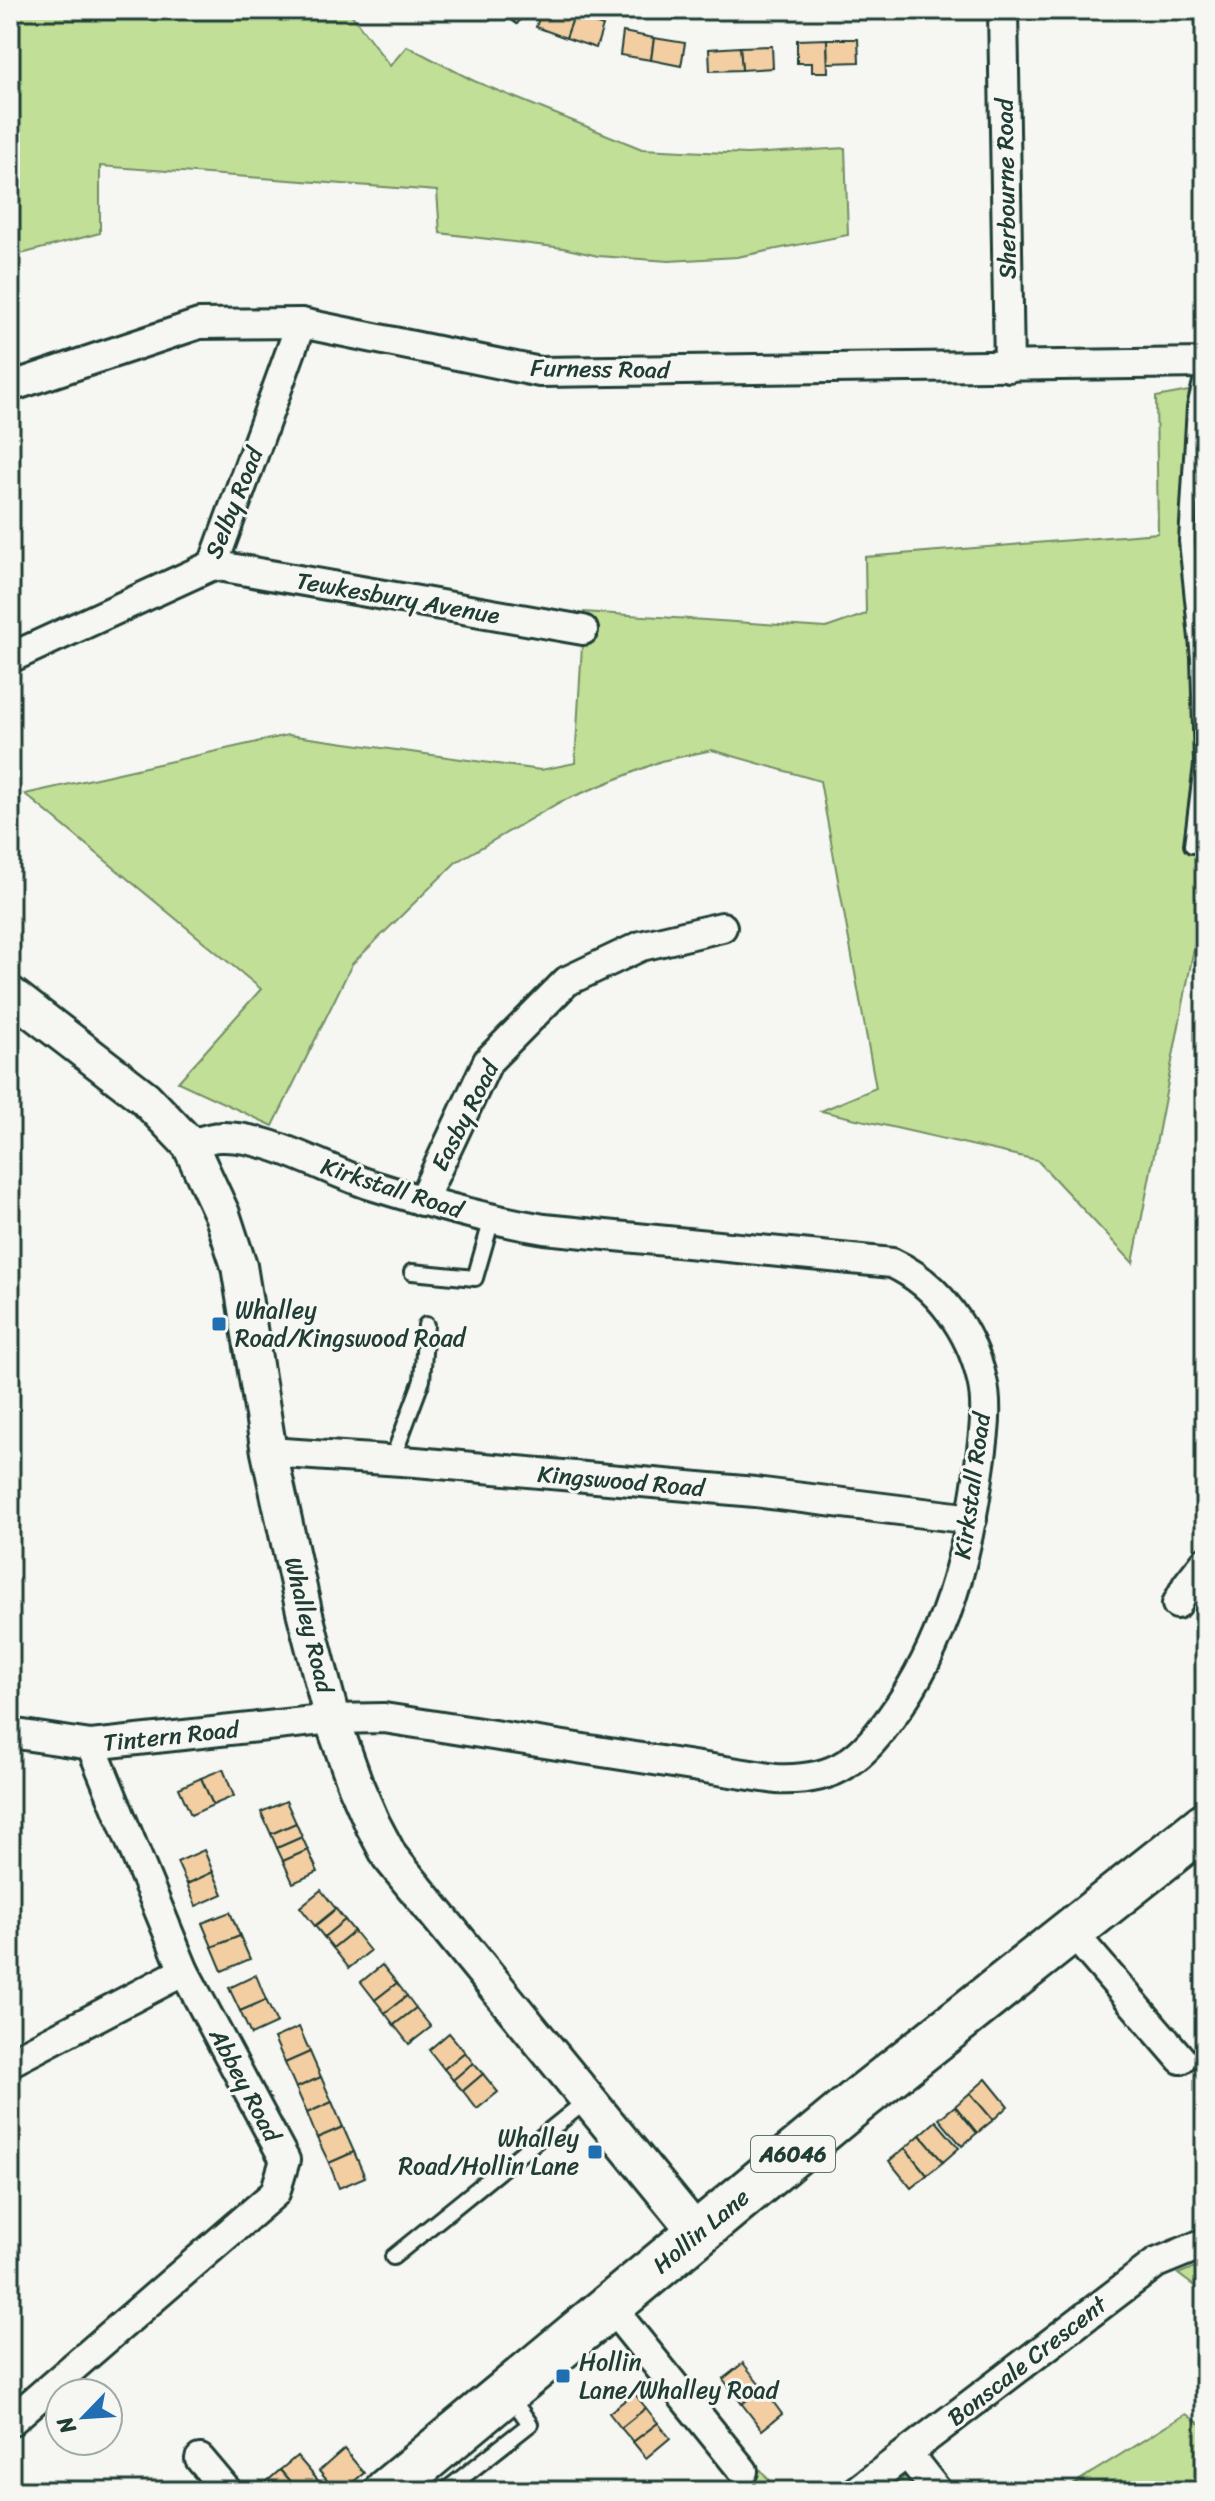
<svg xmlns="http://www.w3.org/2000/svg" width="1215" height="2501" viewBox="0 0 1215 2501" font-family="Sriracha,sans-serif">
  <rect width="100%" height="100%" fill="#f6f6f2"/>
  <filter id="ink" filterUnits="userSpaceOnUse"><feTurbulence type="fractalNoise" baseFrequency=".0125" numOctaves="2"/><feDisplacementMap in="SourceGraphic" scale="16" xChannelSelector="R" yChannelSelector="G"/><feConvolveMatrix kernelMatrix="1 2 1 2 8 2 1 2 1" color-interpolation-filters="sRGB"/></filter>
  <g filter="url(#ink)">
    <g fill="#c1df96" stroke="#708e65" stroke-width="2">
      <polygon points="10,10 348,10 390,66 407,46 474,81 642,149 747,154 845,148 848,235 737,257 669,261 598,256 563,248 440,233 437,191 100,166 100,233 10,257"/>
      <polygon points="1205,388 1198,553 1205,619 1205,891 1133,1263 1037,1160 821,1111 876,1088 820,781 712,750 661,761 560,802 456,862 352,964 273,1126 178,1082 261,989 25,794 288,735 541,770 575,763 584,612 826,628 866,614 865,557 1158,533 1156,397"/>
      <polygon points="1205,2263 1205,2294 1178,2274"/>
      <polygon points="1186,2414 1205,2427 1205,2491 1062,2491"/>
      <polygon points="925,2460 950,2491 888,2491"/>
      <polygon points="761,2470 777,2491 744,2491 741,2485"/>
    </g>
    <g fill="#f2cea2" stroke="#1f3d34" stroke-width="2">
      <polygon points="498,10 528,10 517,24"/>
      <polygon points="542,10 558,10 574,16 566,38 536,27"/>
      <polygon points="574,16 603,26 596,48 566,38"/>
      <polygon points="623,32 654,38 651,60 620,55"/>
      <polygon points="654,38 685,43 681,66 651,60"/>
      <polygon points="827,39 828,72 812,72 812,63 797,63 797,40"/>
      <polygon points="827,39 858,39 859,62 828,63"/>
      <polygon points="772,46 773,68 742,70 740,47"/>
      <polygon points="740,47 742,70 710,71 709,49"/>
      <polygon points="223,1769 234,1796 213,1805 201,1778"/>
      <polygon points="201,1778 213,1805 191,1815 179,1788"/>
      <polygon points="286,1801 296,1823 271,1834 261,1812"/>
      <polygon points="296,1823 302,1837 277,1848 271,1834"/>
      <polygon points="302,1837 308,1850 283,1861 277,1848"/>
      <polygon points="204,1850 213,1872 187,1884 177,1862"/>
      <polygon points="308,1850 318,1872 293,1883 283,1861"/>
      <polygon points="213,1872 223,1894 196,1906 187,1884"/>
      <polygon points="321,1890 336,1909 315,1926 300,1907"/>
      <polygon points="336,1909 345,1920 324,1937 315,1926"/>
      <polygon points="230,1912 240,1936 212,1947 202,1923"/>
      <polygon points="345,1920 354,1931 333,1948 324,1937"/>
      <polygon points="354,1931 370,1951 349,1968 333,1948"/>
      <polygon points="240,1936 250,1959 222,1971 212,1947"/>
      <polygon points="382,1965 397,1983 375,2000 361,1982"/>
      <polygon points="256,1975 266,2000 240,2011 229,1988"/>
      <polygon points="397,1983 407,1996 385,2013 375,2000"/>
      <polygon points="407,1996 416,2008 394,2025 385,2013"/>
      <polygon points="266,2000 277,2023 251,2035 240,2011"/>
      <polygon points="416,2008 431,2027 409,2044 394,2025"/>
      <polygon points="299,2027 310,2052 285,2063 274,2038"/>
      <polygon points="449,2033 465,2052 444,2069 429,2050"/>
      <polygon points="310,2052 321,2077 296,2088 285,2063"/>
      <polygon points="465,2052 473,2063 453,2080 444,2069"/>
      <polygon points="473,2063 483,2074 463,2091 453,2080"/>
      <polygon points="483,2074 498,2092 477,2109 463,2091"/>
      <polygon points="321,2077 332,2102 307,2113 296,2088"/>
      <polygon points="986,2079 1008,2106 993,2120 970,2093"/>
      <polygon points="970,2093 993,2120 977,2133 955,2106"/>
      <polygon points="332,2102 343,2127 317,2138 307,2113"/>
      <polygon points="955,2106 977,2133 962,2146 939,2119"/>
      <polygon points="936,2121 959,2148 943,2162 920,2135"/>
      <polygon points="343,2127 354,2152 329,2163 317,2138"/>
      <polygon points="920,2135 943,2162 927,2175 905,2148"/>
      <polygon points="905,2148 927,2175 911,2188 889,2161"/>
      <polygon points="354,2152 365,2177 339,2188 329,2163"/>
      <polygon points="743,2363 763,2388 742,2404 723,2379"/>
      <polygon points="763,2388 782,2414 762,2430 742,2404"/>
      <polygon points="634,2393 646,2408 621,2428 609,2413"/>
      <polygon points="646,2408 658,2423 633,2442 621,2428"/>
      <polygon points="658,2423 670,2438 646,2458 633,2442"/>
      <polygon points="344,2449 364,2473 342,2491 336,2491 319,2471"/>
      <polygon points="297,2456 321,2484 313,2491 298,2491 280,2470"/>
      <polygon points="280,2470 298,2491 269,2491 264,2484"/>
    </g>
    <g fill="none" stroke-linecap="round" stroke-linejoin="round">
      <defs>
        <g id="service">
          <polyline points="1192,845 1202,765 1199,658 1187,541 1195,407 1205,365"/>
          <polyline points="412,1272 475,1278 492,1219"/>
          <polyline points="392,1460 422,1380 426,1325"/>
          <polyline points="393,2257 587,2100"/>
          <polyline points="445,2491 530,2424 510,2396"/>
        </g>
        <g id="minor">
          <polyline points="1003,10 1009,367"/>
          <polyline points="10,387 199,324 301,323 540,372 1205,363"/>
          <polyline points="213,565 583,630"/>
          <polyline points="10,658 213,565 301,323"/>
          <polyline points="422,1201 488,1061 567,981 641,946 722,927"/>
          <polyline points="269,1452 416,1462 755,1492 972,1519"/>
          <polyline points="1177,1604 1187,1585 1205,1562"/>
          <path d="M10,1733L91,1745L332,1719L384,1718L776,1779C800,1780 825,1778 846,1764C865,1752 879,1734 892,1716C945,1644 967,1558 979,1471C983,1443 989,1408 982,1380C971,1331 938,1284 892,1263L544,1229C485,1219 428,1203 371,1185C325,1170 268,1135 220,1137C210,1137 199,1142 190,1145"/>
          <polyline points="1072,1932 1181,2059"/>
          <polyline points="10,2062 184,1971"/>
          <polyline points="610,2306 743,2471"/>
          <polyline points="10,2422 275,2193 285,2160 184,1971 91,1745"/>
          <polyline points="907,2453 937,2491"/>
          <polyline points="200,2459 227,2491"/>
          <polyline points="857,2491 1156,2263 1205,2243"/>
        </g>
        <polyline id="tertiary" points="10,994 145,1098 190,1145 222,1214 239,1266 269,1452 304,1611 332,1719 356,1786 373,1825 390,1857 697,2233"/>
        <polyline id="primary" points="387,2491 861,2098 1205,1825"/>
      </defs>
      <use href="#service" stroke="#1f3d34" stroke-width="20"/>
      <use href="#minor" stroke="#1f3d34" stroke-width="34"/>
      <use href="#tertiary" stroke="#1f3d34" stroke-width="40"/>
      <use href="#primary" stroke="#1f3d34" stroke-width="50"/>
      <use href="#service" stroke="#f6f6f2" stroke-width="14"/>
      <use href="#minor" stroke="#f6f6f2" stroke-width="28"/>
      <use href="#tertiary" stroke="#f6f6f2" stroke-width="34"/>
      <use href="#primary" stroke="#f6f6f2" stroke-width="44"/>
    </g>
  </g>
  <g fill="#1f6fb2" stroke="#f6f6f2" stroke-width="3">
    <rect x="211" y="1316" width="16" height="16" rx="4"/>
    <rect x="587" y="2144" width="16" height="16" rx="4"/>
    <rect x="555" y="2368" width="16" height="16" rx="4"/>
  </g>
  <g text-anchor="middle" stroke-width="6" stroke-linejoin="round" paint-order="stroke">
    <rect fill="#f6f6f2" stroke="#60746d" stroke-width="2" x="751" y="2136" width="84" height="36" rx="6"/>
    <g font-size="22" font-weight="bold" fill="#1f3d34">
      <text x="793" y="2162">A6046</text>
    </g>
    <g font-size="24" fill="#1f3d34" stroke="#f6f6f2">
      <text transform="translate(1006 189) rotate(-91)" y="8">Sherbourne Road</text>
      <text transform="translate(600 369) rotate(1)" y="8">Furness Road</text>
      <text transform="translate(234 503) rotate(-68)" y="8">Selby Road</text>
      <text transform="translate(398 598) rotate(10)" y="8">Tewkesbury Avenue</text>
      <text transform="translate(465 1116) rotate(-63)" y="8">Easby Road</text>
      <text transform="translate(392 1188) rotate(18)" y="8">Kirkstall Road</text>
      <text transform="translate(621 1481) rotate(5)" y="8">Kingswood Road</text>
      <text transform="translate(972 1486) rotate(-82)" y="8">Kirkstall Road</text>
      <text transform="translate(309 1625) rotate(76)" y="8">Whalley Road</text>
      <text transform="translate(171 1736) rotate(-6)" y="8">Tintern Road</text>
      <text transform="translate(245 2085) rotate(62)" y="8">Abbey Road</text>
      <text transform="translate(701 2231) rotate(-40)" y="8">Hollin Lane</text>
      <text transform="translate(1027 2361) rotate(-38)" y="8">Bonscale Crescent</text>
    </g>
    <g font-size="24" fill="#1f3d34" stroke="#f6f6f2" text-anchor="start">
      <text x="235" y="1318">Whalley<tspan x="235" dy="28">Road/Kingswood Road</tspan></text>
      <text x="579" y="2146" text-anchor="end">Whalley<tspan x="579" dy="28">Road/Hollin Lane</tspan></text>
      <text x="579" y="2370">Hollin<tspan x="579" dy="28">Lane/Whalley Road</tspan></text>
    </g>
  </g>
  <rect width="1215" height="2501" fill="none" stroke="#f6f6f2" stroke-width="40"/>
  <rect x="20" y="20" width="1175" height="2461" fill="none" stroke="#1f3d34" stroke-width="3" filter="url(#ink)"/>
  <g transform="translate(84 2417) rotate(245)"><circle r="38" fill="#f6f6f2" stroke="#a0aca6" stroke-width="2"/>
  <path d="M0-6L14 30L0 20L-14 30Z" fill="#1f6fb2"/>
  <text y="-12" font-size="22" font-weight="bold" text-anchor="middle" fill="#1f3d34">N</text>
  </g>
</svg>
